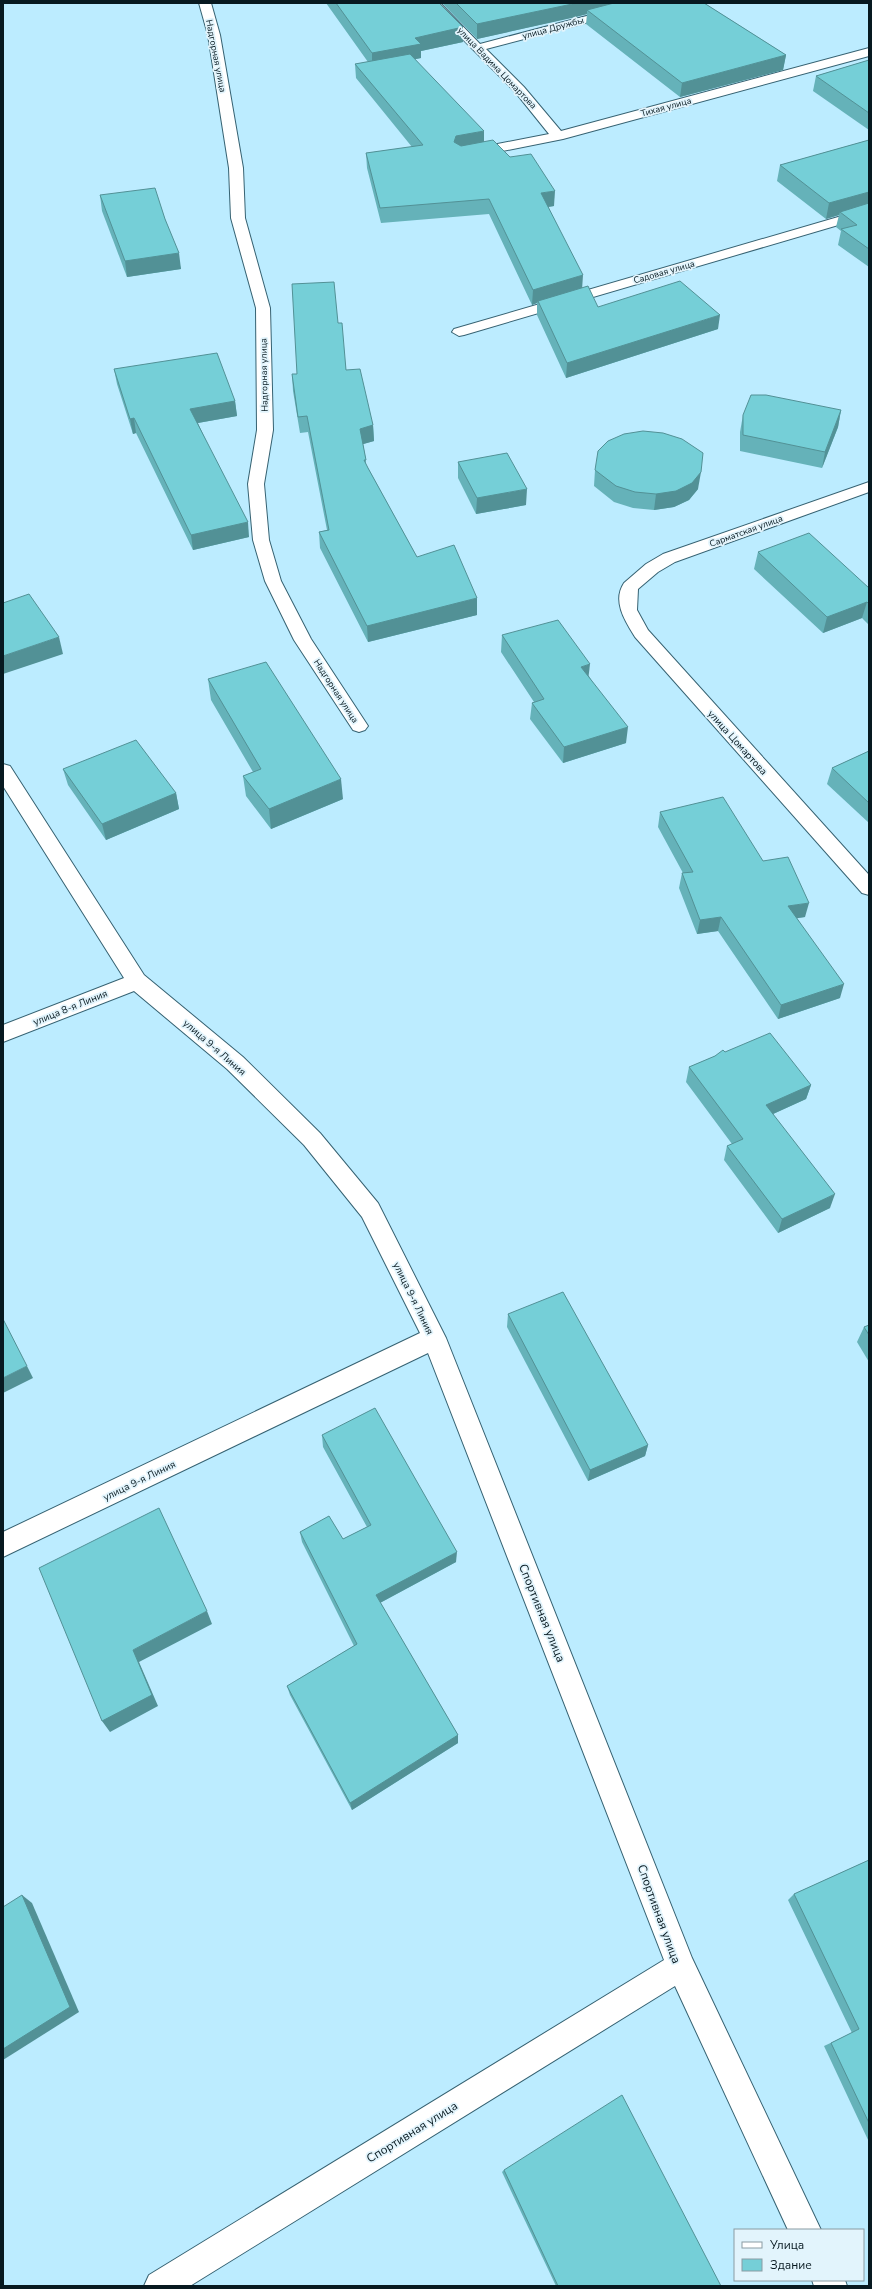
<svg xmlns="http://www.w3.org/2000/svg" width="872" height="2289" viewBox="0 0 872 2289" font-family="'Nunito Sans',sans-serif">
  <rect width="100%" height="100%" fill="#bcecff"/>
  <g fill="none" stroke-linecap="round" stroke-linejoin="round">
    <defs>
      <g id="minor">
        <polygon points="199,3 211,3 220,35 243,168 245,218 270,308 273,430 264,484 269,540 281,581 311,639 368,726 365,730 359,732 353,730 294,640 265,581 253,540 248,484 257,430 256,308 231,218 229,168 208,35"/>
        <polygon points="427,3 440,3 480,44 636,3 656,3 654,5 486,49 524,87 561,131 869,48 869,56 563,139 472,157 466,153 467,150 549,134 516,93"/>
        <polygon points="869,208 869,216 464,335 459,336 452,332 454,329"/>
        <path d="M869,482V492L675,562L658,572L638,589L637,610L648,630L869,875V895L862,893L635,637C625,621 612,601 624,583L646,564L663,554Z"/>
        <polygon points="3,764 10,766 144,975 243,1057 320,1133 378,1203 446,1338 692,1958 821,2230 788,2230 675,1986 190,2286 144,2286 149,2275 664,1960 428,1353 3,1557 3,1532 420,1333 362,1217 304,1145 227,1069 134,991 3,1042 3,1025 124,978 3,786"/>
        <polygon points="812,2280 845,2280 847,2286 814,2286"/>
      </g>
    </defs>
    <use href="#minor" stroke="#366272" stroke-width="2"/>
    <use href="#minor" fill="#fff" fill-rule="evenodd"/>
  </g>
  <g fill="#65b2b9">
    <polygon points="326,3 439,3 463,27 463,42 421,51 421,58 415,59 484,142 554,206 548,207 582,288 598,307 718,329 566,378 537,315 537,303 532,305 489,214 381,223 367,168 366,153 412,147 356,78 355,64 368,62"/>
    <polygon points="442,3 704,3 786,55 783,70 680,97 586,24 587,14 477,39"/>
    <polygon points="869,60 869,130 813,91 816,76"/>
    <polygon points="869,140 869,267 838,245 841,231 836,227 839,215 826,219 777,181 780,165"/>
    <polygon points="100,195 165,219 181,269 127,277 102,211"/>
    <polygon points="338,323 346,370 373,425 374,441 363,444 366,460 366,465 368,468 417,557 477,615 368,642 320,548 319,532 327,530 308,432 300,433 293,391 292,374 297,374"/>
    <polygon points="114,369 235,401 237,416 198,423 249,537 193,550 136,433 133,434 117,384"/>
    <polygon points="841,410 838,427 822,468 740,451 740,432 743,415"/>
    <polygon points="458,462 526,505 476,514 458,478"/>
    <polygon points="595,470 698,489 689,500 674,507 654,510 633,508 614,502 594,486"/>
    <polygon points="758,552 869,588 869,625 862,618 823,633 754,569"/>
    <polygon points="502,635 589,676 626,743 563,763 530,719 532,703 534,702 501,652"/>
    <polygon points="208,679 343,799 271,829 246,796 243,776 253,772 211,700"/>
    <polygon points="869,751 869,823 827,784 832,768"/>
    <polygon points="63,769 176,793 179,809 106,840 68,785"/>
    <polygon points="660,812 763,861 805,917 797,918 840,998 778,1019 718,931 697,934 679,888 682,873 683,873 658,827"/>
    <polygon points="725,1052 811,1085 806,1099 773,1114 830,1208 778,1233 724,1160 727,1146 732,1144 686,1082 689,1067"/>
    <polygon points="508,1314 648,1445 645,1456 588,1481 507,1327"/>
    <polygon points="869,1325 869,1362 857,1342 864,1327"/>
    <polygon points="322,1435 456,1562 380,1603 458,1735 458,1743 352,1810 290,1695 287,1686 354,1646 302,1542 300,1532 343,1539 367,1527 323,1447"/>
    <polygon points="869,1860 869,2142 824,2046 852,2033 788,1900 794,1894"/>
    <polygon points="504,2170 721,2286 556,2286 502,2172"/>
  </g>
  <g fill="#529196">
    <polygon points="577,3 630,3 587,10 587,14 576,17 477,39 477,24"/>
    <polygon points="463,27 463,42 421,51 421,58 372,68 372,53 415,38"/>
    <polygon points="786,55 783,70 680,97 682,83"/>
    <polygon points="484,131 484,145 456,151 454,142 456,136"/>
    <polygon points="555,191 554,206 541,208 541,193"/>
    <polygon points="869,192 869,207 840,212 839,215 826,219 829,203"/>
    <polygon points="179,253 181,269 127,277 125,261"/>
    <polygon points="583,275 582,290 538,301 537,303 532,305 533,290"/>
    <polygon points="720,315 718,329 566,378 567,363"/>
    <polygon points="235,401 237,416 192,424 190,409"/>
    <polygon points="841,410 838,427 822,468 825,452"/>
    <polygon points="134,418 136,433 133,434 130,419"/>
    <polygon points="373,425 374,441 360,445 360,429"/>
    <polygon points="701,472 698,489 689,500 674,507 654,510 656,494"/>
    <polygon points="527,489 526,505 476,514 477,498"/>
    <polygon points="248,522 249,537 193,550 191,535"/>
    <polygon points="477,598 477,615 368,642 367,626"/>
    <polygon points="867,602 862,618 823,633 827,617"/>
    <polygon points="59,637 63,654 3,674 3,656"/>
    <polygon points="590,664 588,681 581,667"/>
    <polygon points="628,727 626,743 563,763 564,747"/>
    <polygon points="341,779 343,799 271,829 269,809"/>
    <polygon points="176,793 179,809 106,840 102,824"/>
    <polygon points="809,903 805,917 785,920 788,906"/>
    <polygon points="721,917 718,931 697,934 700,920"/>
    <polygon points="844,984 840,998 778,1019 781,1005"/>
    <polygon points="811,1085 806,1099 762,1119 766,1105"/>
    <polygon points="835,1194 830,1208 778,1233 782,1219"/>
    <polygon points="27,1366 33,1378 3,1393 3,1378"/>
    <polygon points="648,1445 645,1456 588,1481 590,1470"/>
    <polygon points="457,1552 456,1562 376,1605 376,1595"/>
    <polygon points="207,1611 212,1624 139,1662 158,1706 110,1732 102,1721 133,1650"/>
    <polygon points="458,1735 458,1743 352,1810 350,1803"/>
    <polygon points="22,1895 32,1903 79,2012 3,2060 3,2049"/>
  </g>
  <g fill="#75cfd7" stroke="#529196">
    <polygon points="336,3 439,3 463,27 415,38 421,44 372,53"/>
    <polygon points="456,3 577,3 477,24"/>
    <polygon points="614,3 704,3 786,55 682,83 587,10"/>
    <polygon points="410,54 484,131 456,136 454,142 461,146 493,140 510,157 531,154 555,191 541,193 583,275 533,290 489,199 380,208 366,153 423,145 355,64"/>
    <polygon points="869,60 869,113 816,76"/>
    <polygon points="869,140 869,192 829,203 780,165"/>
    <polygon points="155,188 165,219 179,253 125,261 100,195"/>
    <polygon points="869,203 869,249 841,229 857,225 840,212"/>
    <polygon points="680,281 720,315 567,363 538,301 588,286 598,307"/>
    <polygon points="334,282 338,323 342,323 346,370 360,369 373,425 360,429 366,460 364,460 368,468 417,557 454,545 477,598 367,626 319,532 329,530 307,416 298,417 292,374 297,374 292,284"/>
    <polygon points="217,353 235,401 190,409 248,522 191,535 134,418 130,419 114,369"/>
    <polygon points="751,395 766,395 841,410 825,452 743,435 743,415"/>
    <polygon points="643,431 663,433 682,439 703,453 701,472 692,483 676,491 656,494 635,492 616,486 595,470 598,451 608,441 624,434"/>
    <polygon points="507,453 527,489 477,498 458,462"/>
    <polygon points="809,533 869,588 869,604 867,602 827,617 758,552"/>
    <polygon points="29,594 59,637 3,656 3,603"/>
    <polygon points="558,620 590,664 581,667 628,727 564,747 532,703 544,699 502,635"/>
    <polygon points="266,662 341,779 269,809 243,776 261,769 208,679"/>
    <polygon points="136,740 176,793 102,824 63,769"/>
    <polygon points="869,751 869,803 832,768"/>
    <polygon points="723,797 763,861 788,857 809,903 788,906 844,984 781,1005 721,917 700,920 682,873 693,872 660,812"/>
    <polygon points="770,1033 811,1085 766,1105 835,1194 782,1219 727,1146 743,1139 689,1067 715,1056 723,1050 725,1052"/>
    <polygon points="563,1292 648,1445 590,1470 508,1314"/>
    <polygon points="3,1319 27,1366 3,1378"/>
    <polygon points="869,1325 869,1335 864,1327"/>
    <polygon points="375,1408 457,1552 376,1595 458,1735 350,1803 287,1686 357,1644 300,1532 329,1516 343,1539 371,1525 322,1435"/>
    <polygon points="159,1508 207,1611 133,1650 152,1695 102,1721 39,1568"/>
    <polygon points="869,1860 869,2123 831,2043 859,2029 794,1894"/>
    <polygon points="22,1895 70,2007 3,2049 3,1907"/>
    <polygon points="622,2095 721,2286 558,2286 504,2170"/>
  </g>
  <g text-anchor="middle" stroke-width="3.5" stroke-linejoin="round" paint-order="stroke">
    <g font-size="9" fill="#071920" stroke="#e2f4fc">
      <text transform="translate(553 28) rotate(-15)" y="3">улица Дружбы</text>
      <text transform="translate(216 56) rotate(79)" y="3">Надгорная улица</text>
      <text transform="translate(497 68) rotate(46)" y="3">улица Вадима Цомартова</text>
      <text transform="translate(666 107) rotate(-15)" y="3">Тихая улица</text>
      <text transform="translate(664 272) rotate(-16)" y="3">Садовая улица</text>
      <text transform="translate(264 375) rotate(-91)" y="3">Надгорная улица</text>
      <text transform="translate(746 531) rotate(-20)" y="3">Сарматская улица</text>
      <text transform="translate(336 691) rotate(57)" y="3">Надгорная улица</text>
    </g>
    <g font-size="10" fill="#071920" stroke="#e2f4fc">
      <text transform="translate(738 742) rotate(48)" y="4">улица Цомартова</text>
      <text transform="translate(70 1007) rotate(-22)" y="4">улица 8-я Линия</text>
      <text transform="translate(215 1047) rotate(41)" y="4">улица 9-я Линия</text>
      <text transform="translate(414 1298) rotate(64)" y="4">улица 9-я Линия</text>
      <text transform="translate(139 1480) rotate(-26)" y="4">улица 9-я Линия</text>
    </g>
    <g font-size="12" fill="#071920" stroke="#e2f4fc">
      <text transform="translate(542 1613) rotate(68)" y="4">Спортивная улица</text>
      <text transform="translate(659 1914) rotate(70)" y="4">Спортивная улица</text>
      <text transform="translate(412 2132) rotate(-32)" y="4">Спортивная улица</text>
    </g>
  </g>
  <rect width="872" height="2289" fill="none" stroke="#071920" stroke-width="8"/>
  <rect x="734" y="2229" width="130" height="52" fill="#e2f4fc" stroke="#8a9ca4"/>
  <rect x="742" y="2242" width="20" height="6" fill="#ffffff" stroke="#8a9ca4"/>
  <text x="770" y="2249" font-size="12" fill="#071920">Улица</text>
  <rect x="742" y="2259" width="20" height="12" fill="#75cfd7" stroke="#8a9ca4"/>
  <text x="770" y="2269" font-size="12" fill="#071920">Здание</text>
</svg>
